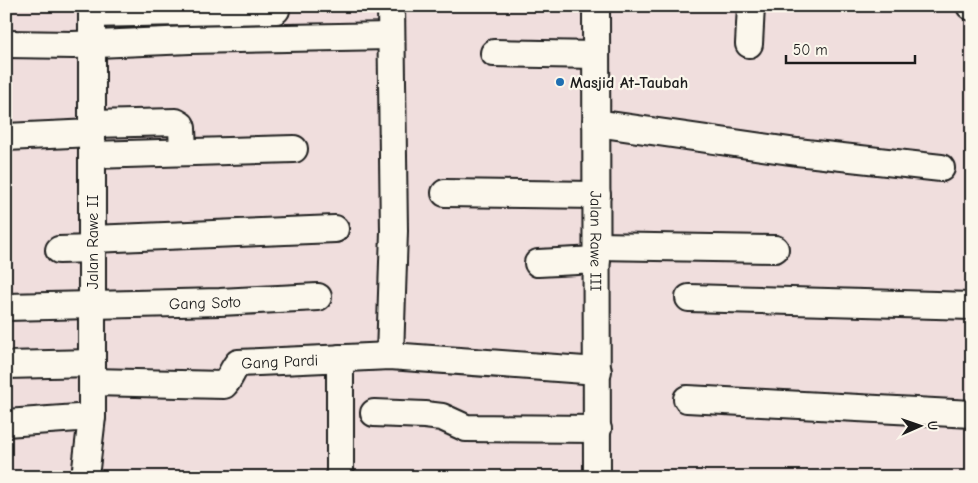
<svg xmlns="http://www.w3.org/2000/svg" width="978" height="483" viewBox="0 0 978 483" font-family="'Comic Neue',sans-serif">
  <rect width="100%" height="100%" fill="#f0dedd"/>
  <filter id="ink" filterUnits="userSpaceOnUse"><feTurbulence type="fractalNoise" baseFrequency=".02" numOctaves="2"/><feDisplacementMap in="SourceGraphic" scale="10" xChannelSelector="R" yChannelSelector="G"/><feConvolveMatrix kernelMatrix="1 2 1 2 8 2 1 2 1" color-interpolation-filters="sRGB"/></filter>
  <g filter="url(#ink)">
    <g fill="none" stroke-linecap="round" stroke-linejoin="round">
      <defs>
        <g id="minor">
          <path id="s1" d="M596,6L597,477"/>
          <polyline points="970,6 972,7"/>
          <polyline points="92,14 276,10"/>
          <polyline points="6,44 73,45 190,40 390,36"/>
          <polyline points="749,44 751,6"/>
          <polyline points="494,53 596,55"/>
          <polyline points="596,123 797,152 941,168"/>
          <polyline points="92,124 176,122 181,125 182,128 183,152"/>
          <polyline points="6,137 92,133"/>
          <polyline points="92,155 294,149"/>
          <polyline points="445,193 597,195"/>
          <polyline points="92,239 335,229"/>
          <polyline points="597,246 775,249"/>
          <polyline points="59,250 92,249"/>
          <polyline points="538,263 597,260"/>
          <polyline points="689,298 972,306"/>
          <path id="s2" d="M6,307L220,302L318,297"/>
          <polyline points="390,356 394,231 391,6"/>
          <polyline points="6,365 92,363"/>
          <path id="s3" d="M92,382L224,385C230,379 232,370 238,363L390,356L598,371"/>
          <polyline points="687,399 972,414"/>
          <polyline points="374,413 425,415 442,417 466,428 598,429"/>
          <polyline points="6,423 92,417"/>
          <polyline points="85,477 92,417 92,6"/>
          <polyline points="340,477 340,358"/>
        </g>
      </defs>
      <use href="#minor" stroke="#1c1c1c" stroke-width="30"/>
      <use href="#minor" stroke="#fbf7ec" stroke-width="26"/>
    </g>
  </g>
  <circle fill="#1f6fb2" stroke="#fbf7ec" stroke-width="2" cx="560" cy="82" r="5"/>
  <g text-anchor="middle" stroke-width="4.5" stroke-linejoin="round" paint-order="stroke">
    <g font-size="16" font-weight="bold" fill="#1c1c1c" stroke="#fbf7ec" text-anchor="start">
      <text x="570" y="88">Masjid At-Taubah</text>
    </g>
    <g font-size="16" fill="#1c1c1c" stroke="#fbf7ec">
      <text transform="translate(92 242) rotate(-90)" y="6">Jalan Rawe II</text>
      <text dy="6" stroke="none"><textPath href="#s1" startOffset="235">Jalan Rawe III</textPath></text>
      <text dy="6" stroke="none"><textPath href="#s2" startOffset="199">Gang Soto</textPath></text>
      <text dy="6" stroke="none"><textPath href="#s3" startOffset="200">Gang Pardi</textPath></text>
    </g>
  </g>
  <rect width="978" height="483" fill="none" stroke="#fbf7ec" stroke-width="25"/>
  <rect x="12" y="12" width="953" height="458" fill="none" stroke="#1c1c1c" stroke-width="2" filter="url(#ink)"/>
  <g transform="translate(920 426) rotate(88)" stroke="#fbf7ec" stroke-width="4" paint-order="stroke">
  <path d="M0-4L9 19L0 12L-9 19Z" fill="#1c1c1c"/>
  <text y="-8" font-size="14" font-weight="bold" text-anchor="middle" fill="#1c1c1c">U</text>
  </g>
  <path d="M786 55v8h129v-8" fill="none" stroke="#1c1c1c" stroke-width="2.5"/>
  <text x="793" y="55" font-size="15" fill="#1c1c1c" stroke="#fbf7ec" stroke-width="4" paint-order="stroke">50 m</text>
</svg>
